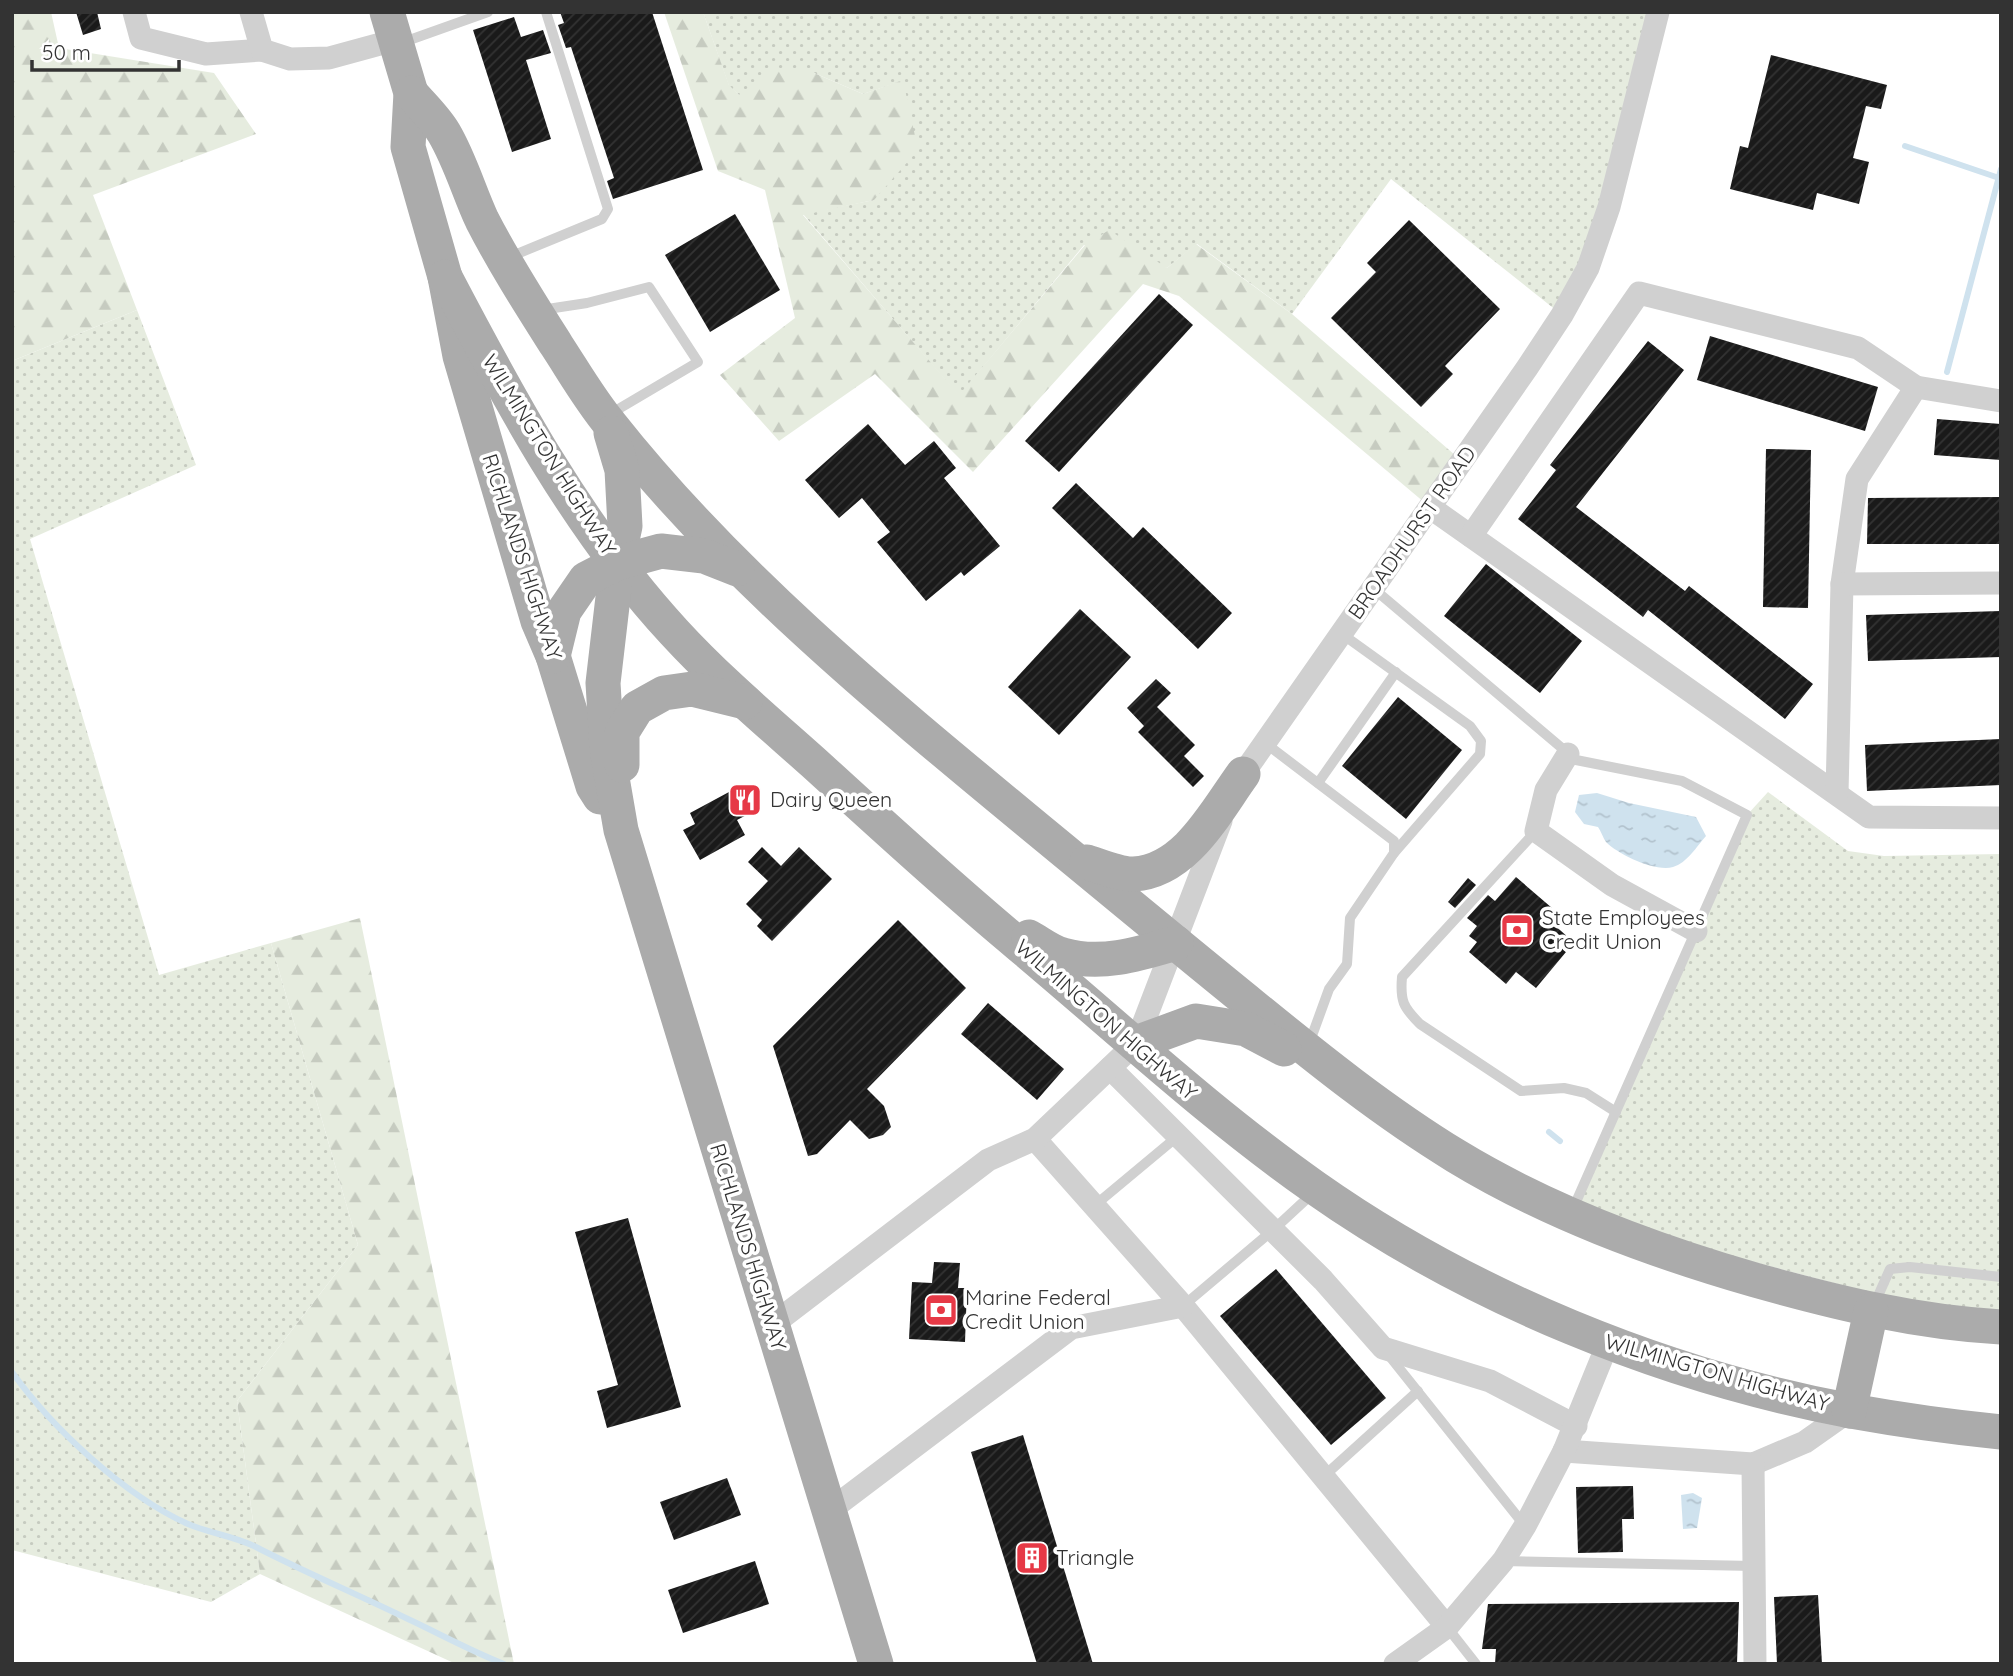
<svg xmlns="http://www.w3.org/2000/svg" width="2013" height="1676" viewBox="0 0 2013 1676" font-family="Quicksand,sans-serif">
  <defs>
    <pattern id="grass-dots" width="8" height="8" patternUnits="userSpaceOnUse" patternTransform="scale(1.75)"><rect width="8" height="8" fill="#e6ecdf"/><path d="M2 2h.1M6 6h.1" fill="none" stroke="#c6cbc0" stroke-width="1.8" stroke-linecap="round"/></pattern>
    <pattern id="forest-firs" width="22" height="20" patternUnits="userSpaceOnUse" patternTransform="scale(1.75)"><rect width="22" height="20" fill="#e6ecdf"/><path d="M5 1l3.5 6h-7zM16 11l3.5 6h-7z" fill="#c6cbc0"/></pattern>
    <pattern id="water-ripples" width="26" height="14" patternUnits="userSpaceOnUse" patternTransform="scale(1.75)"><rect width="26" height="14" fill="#cfe2ee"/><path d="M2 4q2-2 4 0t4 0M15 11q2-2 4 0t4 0" fill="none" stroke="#b2c2cd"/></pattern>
    <pattern id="building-hatch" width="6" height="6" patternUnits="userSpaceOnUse" patternTransform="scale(1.75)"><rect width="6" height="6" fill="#1a1a1a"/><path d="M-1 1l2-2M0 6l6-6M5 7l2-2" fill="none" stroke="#333"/></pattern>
  </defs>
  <rect width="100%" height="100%" fill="#fff"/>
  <g fill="url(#grass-dots)">
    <polygon points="703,12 1659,12 1608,212 1562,315 1391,179 1292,314 1197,244 1167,268 1084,245 959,396 803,214 874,200 902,81 863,94 814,73 739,95 729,86"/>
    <polygon points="137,310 196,465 30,539 159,975 271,943 358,1245 237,1401 260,1574 211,1602 12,1550 12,361"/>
    <polygon points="1768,792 1848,851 1884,856 2001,854 2001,1327 1571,1214 1747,815"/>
  </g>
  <g fill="url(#forest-firs)">
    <polygon points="12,12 51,12 59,48 214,73 256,134 93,195 137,310 12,361"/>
    <polygon points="664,12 703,12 729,85 739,95 773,67 814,73 863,94 903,80 918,150 874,200 803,215 959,395 1085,245 1109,230 1167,268 1196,244 1292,314 1463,462 1431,508 1179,296 1143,284 973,472 875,374 779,441 720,375 795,318 765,190 718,171"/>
    <polygon points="360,918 514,1664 456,1664 260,1574 237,1401 358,1245 271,943"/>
  </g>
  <g fill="url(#water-ripples)">
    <path d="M1597,793L1629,803L1696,817L1706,836C1697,846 1687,863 1673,867C1655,872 1619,855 1606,842C1603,838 1601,831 1598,827L1584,824L1575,812L1579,795Z"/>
    <polygon points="1693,1493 1702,1498 1697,1528 1683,1529 1681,1495"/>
  </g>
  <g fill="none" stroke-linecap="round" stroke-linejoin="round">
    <g stroke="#cfe2ee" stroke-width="6">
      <polyline points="1905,146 1999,178"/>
      <polyline points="1947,372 2001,169"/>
      <polyline points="1549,1132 1560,1141"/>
      <path d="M12,1372C52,1428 125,1496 188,1524C209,1533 233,1536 254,1546C304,1572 357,1594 408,1619C440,1634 471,1651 504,1664"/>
    </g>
  </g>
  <g fill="url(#building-hatch)">
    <polygon points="76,12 97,12 101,29 83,35"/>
    <polygon points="560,12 652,12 703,170 613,199 607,181 614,178 571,47 566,48 558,25 564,23"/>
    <polygon points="514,17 521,37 543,30 551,53 526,60 551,139 512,152 473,30"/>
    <polygon points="1771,55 1887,85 1881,109 1866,106 1853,158 1869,162 1859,204 1817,193 1813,210 1730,189 1740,146 1748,148"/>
    <polygon points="735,214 780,290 710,332 665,255"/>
    <polygon points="1409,220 1500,309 1445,366 1453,374 1421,407 1331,318 1376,272 1367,263"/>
    <polygon points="1159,294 1193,325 1059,472 1025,441"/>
    <polygon points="1710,336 1878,387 1865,431 1697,380"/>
    <polygon points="1648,341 1684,370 1576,507 1685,591 1689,586 1813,684 1785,719 1648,610 1643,617 1518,519 1556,470 1550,465"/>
    <polygon points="1937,419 2001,424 2001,460 1934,455"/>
    <polygon points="868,424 905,465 934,441 956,468 944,478 1000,546 964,576 961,572 926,601 877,542 890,532 862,498 839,518 805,480"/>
    <polygon points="1766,449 1811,450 1808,608 1763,607"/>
    <polygon points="1076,483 1133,538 1143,527 1232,613 1198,649 1052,508"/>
    <polygon points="2001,497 2001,544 1867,544 1868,498"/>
    <polygon points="1486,564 1582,641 1540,693 1444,616"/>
    <polygon points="1080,609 1131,657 1059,735 1008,687"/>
    <polygon points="2001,611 2001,657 1868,661 1866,615"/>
    <polygon points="1156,679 1171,693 1157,707 1195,745 1184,756 1204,776 1193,787 1138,732 1144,726 1127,708"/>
    <polygon points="1398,697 1462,750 1406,819 1342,766"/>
    <polygon points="2001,739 2001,785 1867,791 1865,745"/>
    <polygon points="742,785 756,810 737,820 745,835 700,860 683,830 695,824 690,813"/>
    <polygon points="762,847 781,866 799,847 832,879 772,941 757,926 762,920 746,904 768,881 748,862"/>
    <polygon points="1516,877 1559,914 1552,923 1569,938 1561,947 1566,952 1536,988 1516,972 1506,984 1469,952 1477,942 1469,936 1477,926 1467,918 1488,895 1495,901"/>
    <polygon points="1468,878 1476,885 1455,908 1448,902"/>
    <polygon points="898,920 966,988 867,1089 884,1106 891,1127 883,1135 869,1139 850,1120 817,1154 808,1156 773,1046"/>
    <polygon points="988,1003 1064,1069 1037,1100 961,1034"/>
    <polygon points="628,1218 681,1407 607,1428 597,1391 618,1385 575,1232"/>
    <polygon points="934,1262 960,1263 958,1288 967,1288 965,1342 909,1339 912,1282 932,1283"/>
    <polygon points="1276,1269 1386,1398 1331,1445 1220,1316"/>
    <polygon points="1023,1435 1093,1664 1037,1664 971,1452"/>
    <polygon points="727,1478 741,1515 674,1540 660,1502"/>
    <polygon points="1633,1486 1634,1519 1622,1519 1623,1552 1578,1553 1576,1487"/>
    <polygon points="755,1561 769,1604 683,1633 668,1590"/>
    <polygon points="1818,1595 1822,1664 1777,1664 1774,1597"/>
    <polygon points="1739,1602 1737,1664 1495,1664 1496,1649 1482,1649 1488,1604"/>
  </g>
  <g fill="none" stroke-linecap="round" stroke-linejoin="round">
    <g stroke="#d0d0d0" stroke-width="10">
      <polyline points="401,43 488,12"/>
      <polyline points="507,258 602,219 608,209 546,12"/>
      <polyline points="541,310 587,303 649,287 698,362 610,414"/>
      <polyline points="1374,589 1576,760 1682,781 1747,815 1572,1211"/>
      <polyline points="1342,634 1470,726 1481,741 1480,754 1394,853"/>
      <polyline points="1265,743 1394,841 1394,853 1350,918 1347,964 1329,989 1309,1044"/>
      <polyline points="1318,783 1396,672"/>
      <path d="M1536,831L1402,977C1400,1001 1403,1007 1420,1024L1521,1091L1564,1088L1586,1093L1616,1112"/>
      <polyline points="1094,1206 1178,1136"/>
      <polyline points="1874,1305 1890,1269 1910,1267 2001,1277"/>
      <polyline points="1183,1306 1273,1230 1313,1193"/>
      <polyline points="1387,1353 1525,1526"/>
      <polyline points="1323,1477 1418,1391"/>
      <polyline points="1503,1561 1754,1566"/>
      <polyline points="1447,1627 1476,1664"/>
    </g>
    <g stroke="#d0d0d0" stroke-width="23">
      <polyline points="134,12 141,38 206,54 262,50"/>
      <polyline points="251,12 262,50 290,59 329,58 395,40"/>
      <polyline points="1916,387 2001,401"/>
      <polyline points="1431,508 1869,817 2001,818"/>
      <polyline points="1471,536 1639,293 1858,348 1916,387 1857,479 1842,584 1837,793"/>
      <polyline points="1842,584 2001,583"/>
      <polyline points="1568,754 1546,790 1536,831 1612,885 1696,931"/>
      <polyline points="1237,787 1243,774 1527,368 1562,315 1588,268 1609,207 1658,12"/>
      <polyline points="1110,1068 1323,1280 1383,1348 1490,1381 1576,1426"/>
      <polyline points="1035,1139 1183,1306 1447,1627"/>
      <polyline points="772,1325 988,1160 1035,1139 1136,1043 1221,821"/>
      <polyline points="1564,1451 1753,1464 1805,1442 1849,1411"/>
      <polyline points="1753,1464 1755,1664"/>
      <polyline points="829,1511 1071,1328 1183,1306"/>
      <polyline points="1395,1664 1447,1627 1503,1561 1525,1526 1564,1451 1608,1343"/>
    </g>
    <g stroke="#ababab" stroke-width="35">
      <polyline points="387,12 411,93 408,147 445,277 460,356 538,621 553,656 593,786 600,797"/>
      <path d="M411,93C422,106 436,119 444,133C460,160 469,192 482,220C504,263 531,305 557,346C574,372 590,400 610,424C731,577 885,703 1035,827C1108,887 1180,947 1253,1006C1318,1059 1384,1112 1456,1156C1548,1212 1651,1250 1755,1280C1837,1303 1915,1322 2001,1327"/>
      <path d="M445,277C510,401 578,528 674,632C717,679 767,721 814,763C881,824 948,886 1018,944C1116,1026 1210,1114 1314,1187C1470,1297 1664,1376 1851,1411C1901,1420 1951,1427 2001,1432"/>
      <polyline points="611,433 622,470 625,526 617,563 603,683 607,749 621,830 876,1664"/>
      <polyline points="553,656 564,611 586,579 617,563 661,551 704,556 737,569"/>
      <polyline points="622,765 622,732 637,708 664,693 692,689 745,702"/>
      <path d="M1087,862C1100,866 1120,875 1134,874C1186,871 1216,811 1243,774"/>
      <path d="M1029,937C1040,943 1051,952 1063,955C1101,966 1139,954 1176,943"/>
      <polyline points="1136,1043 1196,1021 1246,1029 1284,1049"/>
      <polyline points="1849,1411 1871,1311"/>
    </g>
  </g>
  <defs>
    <symbol id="restaurant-square" viewBox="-11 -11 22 22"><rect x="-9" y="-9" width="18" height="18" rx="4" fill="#e63946" stroke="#fff"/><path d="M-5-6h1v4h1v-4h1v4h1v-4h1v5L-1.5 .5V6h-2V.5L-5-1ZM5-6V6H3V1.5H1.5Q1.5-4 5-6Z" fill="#fff"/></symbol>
    <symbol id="bank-square" viewBox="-11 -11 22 22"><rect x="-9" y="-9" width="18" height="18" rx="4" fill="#e63946" stroke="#fff"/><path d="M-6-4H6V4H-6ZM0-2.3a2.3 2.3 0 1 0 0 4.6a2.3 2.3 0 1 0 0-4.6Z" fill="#fff"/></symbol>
    <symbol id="building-square" viewBox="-11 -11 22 22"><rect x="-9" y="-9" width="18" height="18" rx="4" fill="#e63946" stroke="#fff"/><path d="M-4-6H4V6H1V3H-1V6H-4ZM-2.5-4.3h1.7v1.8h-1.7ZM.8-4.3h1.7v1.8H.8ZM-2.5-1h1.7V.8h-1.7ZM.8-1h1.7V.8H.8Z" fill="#fff"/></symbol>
  </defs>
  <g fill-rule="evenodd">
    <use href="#restaurant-square" x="726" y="781" width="38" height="38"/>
    <use href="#bank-square" x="1498" y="911" width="38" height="38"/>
    <use href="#bank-square" x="922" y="1291" width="38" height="38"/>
    <use href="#building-square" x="1013" y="1539" width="38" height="38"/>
  </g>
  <g text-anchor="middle" stroke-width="7" stroke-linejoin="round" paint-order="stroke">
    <g font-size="21" fill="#333" stroke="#fff">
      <text transform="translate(549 455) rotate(58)" y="7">WILMINGTON HIGHWAY</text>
      <text transform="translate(1412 533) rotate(-55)" y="7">BROADHURST ROAD</text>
      <text transform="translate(522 557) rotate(72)" y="7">RICHLANDS HIGHWAY</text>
      <text transform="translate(1106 1020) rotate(41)" y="7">WILMINGTON HIGHWAY</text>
      <text transform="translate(748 1247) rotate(73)" y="7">RICHLANDS HIGHWAY</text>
      <text transform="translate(1717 1373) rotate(16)" y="7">WILMINGTON HIGHWAY</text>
    </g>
    <g font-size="21" fill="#333" stroke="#fff" text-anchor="start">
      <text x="770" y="807">Dairy Queen</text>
      <text x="1542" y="925">State Employees<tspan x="1542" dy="24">Credit Union</tspan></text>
      <text x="965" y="1305">Marine Federal<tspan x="965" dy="24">Credit Union</tspan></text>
      <text x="1056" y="1565">Triangle</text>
    </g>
  </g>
  <rect width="2013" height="1676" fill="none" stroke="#333333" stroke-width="28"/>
  <path d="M32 60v10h147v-10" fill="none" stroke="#333333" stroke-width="3.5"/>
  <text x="42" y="60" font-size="21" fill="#333333" stroke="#ffffff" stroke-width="5" paint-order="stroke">50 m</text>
</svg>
